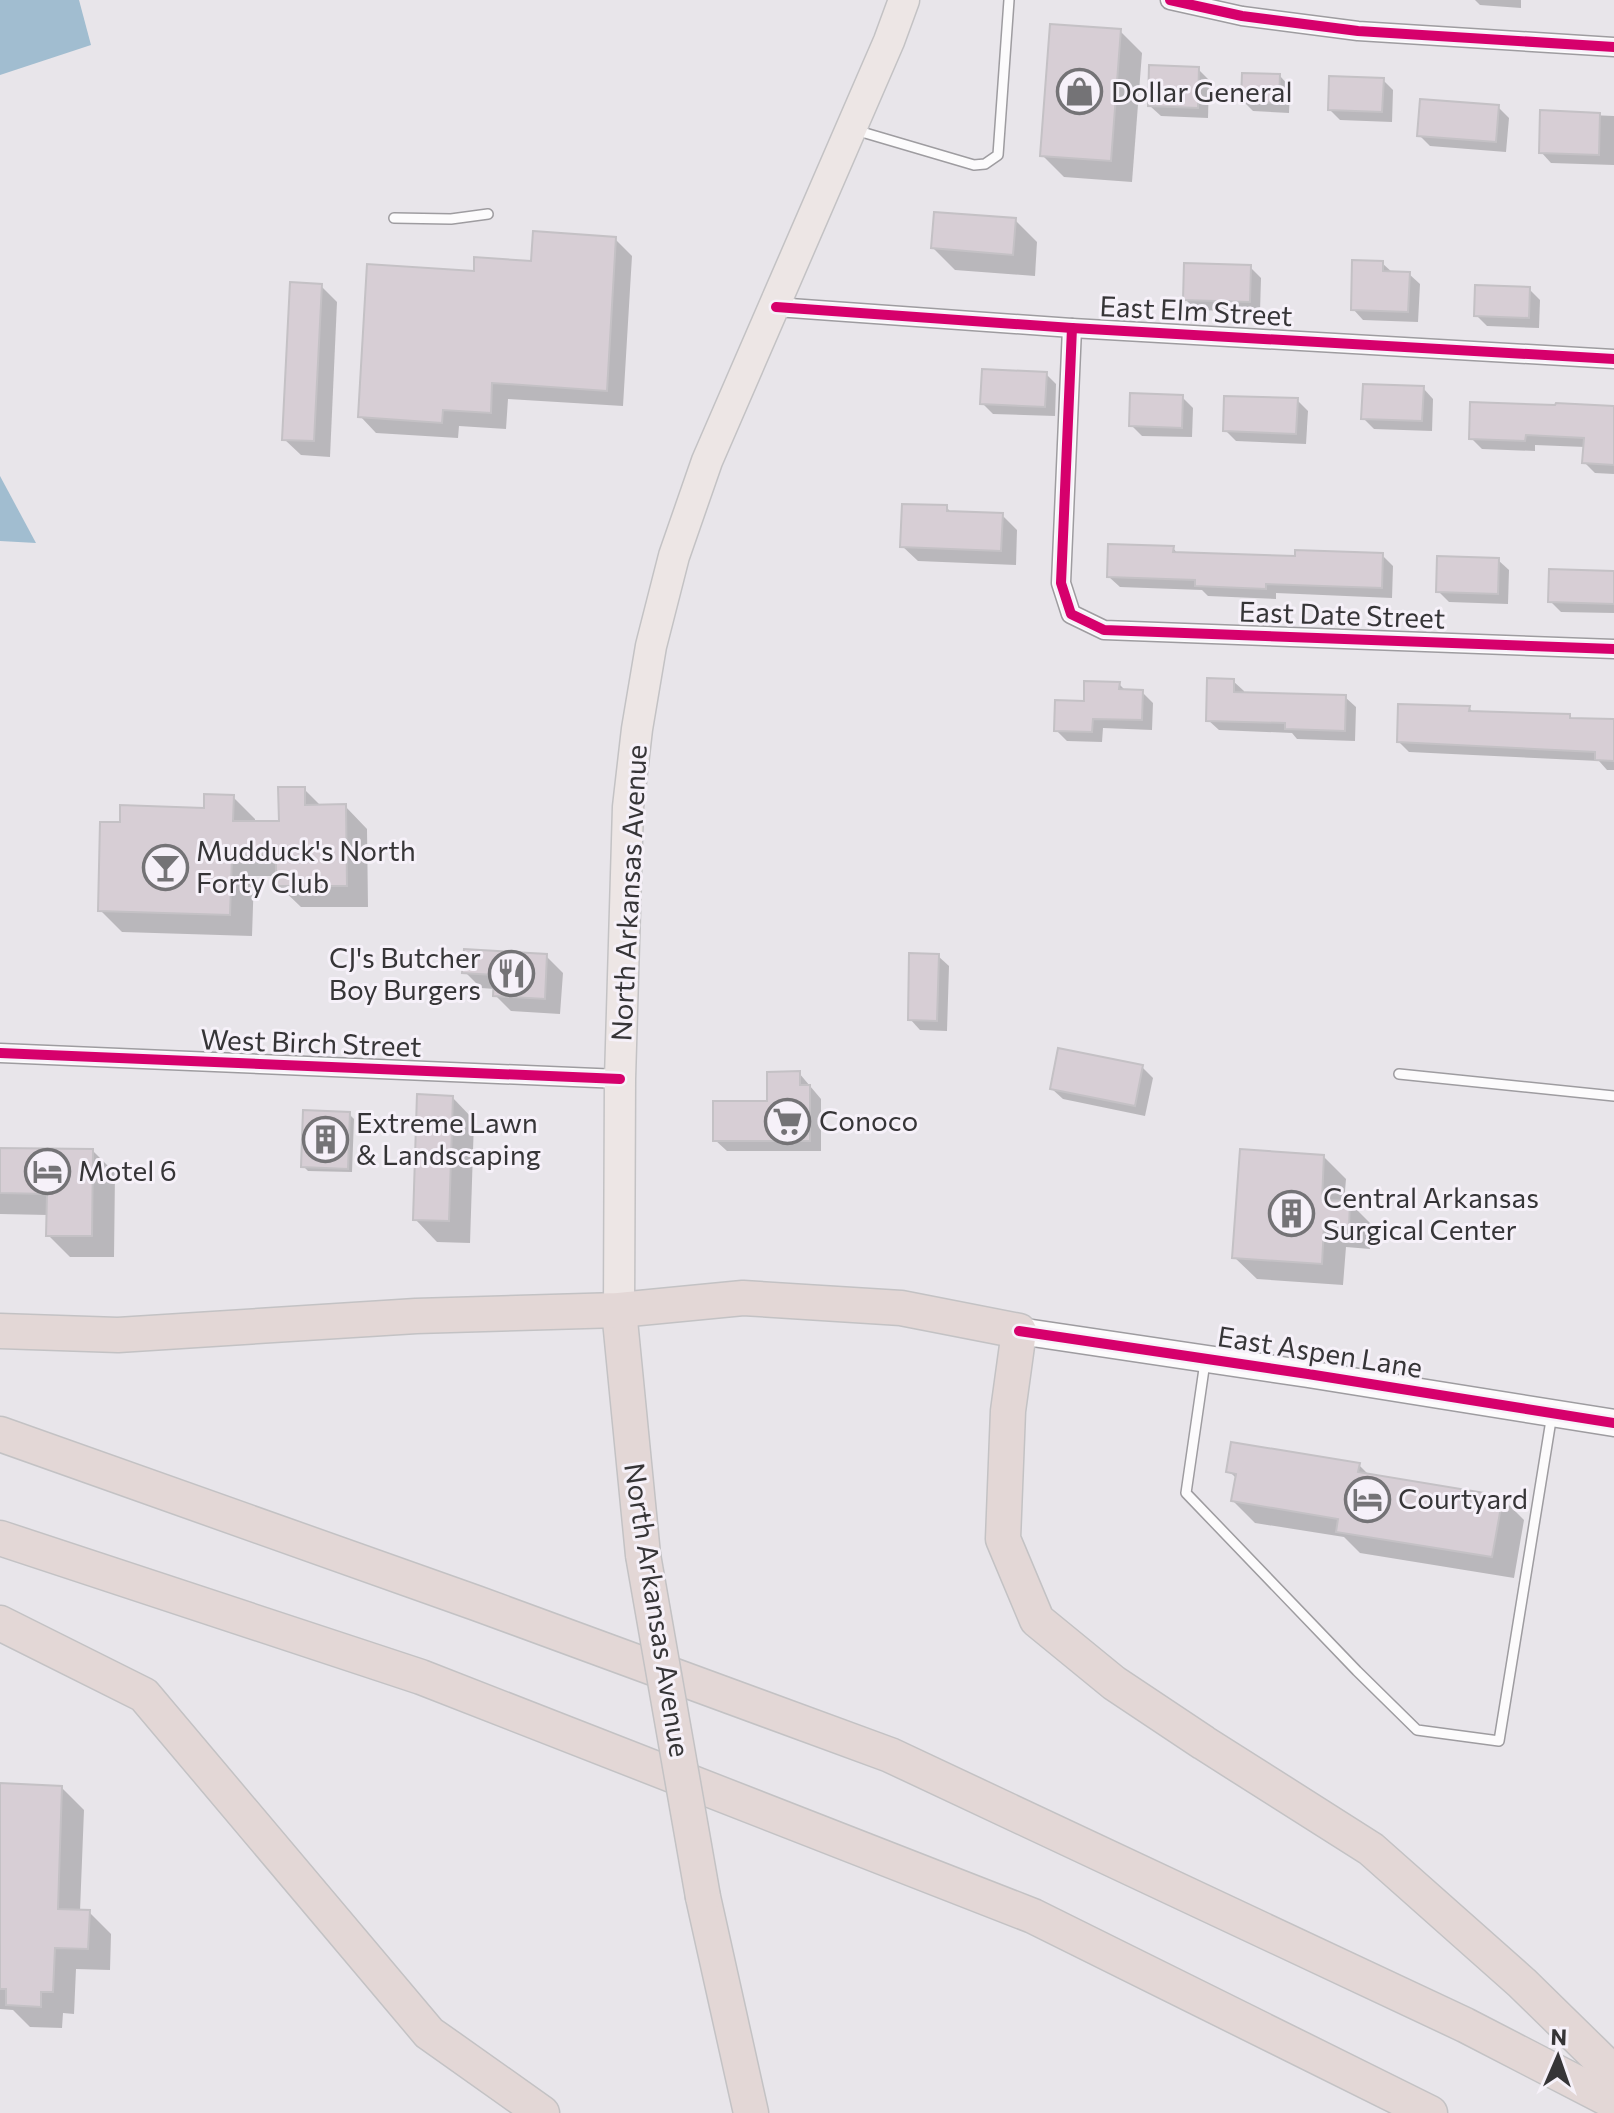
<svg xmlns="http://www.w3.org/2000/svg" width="1614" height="2113" viewBox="0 0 1614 2113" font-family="Commissioner,sans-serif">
  <rect width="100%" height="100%" fill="#e8e5ea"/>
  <g fill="#a1bdd0">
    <polygon points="0,0 79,0 91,45 0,75"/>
    <polygon points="0,476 36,543 0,541"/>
  </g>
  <g fill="#0003">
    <polygon points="1475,0 1521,0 1521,8 1480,5"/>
    <polygon points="1120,31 1142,53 1132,182 1064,177 1042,155"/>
    <polygon points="1198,69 1209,80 1208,118 1161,116 1150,106"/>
    <polygon points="1280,76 1290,87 1289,113 1253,111 1243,101"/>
    <polygon points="1383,80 1393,90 1392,122 1340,120 1330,110"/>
    <polygon points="1498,107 1509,118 1506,152 1430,146 1419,135"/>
    <polygon points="1542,113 1614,116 1614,165 1551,163 1541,152"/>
    <polygon points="1015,220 1037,242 1035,276 955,270 933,248"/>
    <polygon points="615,239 632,256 623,406 508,399 506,429 459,426 458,438 376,433 360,416 475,274 533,263"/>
    <polygon points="1382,263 1393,273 1409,274 1420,284 1418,322 1363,320 1353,309"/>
    <polygon points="1250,267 1261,278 1260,312 1196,310 1185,299"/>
    <polygon points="321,286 337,302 330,457 301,455 284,439"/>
    <polygon points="1529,289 1540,300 1539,328 1487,326 1476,315"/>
    <polygon points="1046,374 1056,384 1055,416 993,414 982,403"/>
    <polygon points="1423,388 1433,399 1432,431 1374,429 1363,418"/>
    <polygon points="1182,397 1193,408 1192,437 1142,436 1131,425"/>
    <polygon points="1297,400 1308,411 1306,444 1236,441 1225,430"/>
    <polygon points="1614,408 1614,474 1595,473 1584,462 1585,447 1535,445 1535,451 1482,449 1471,438"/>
    <polygon points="946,507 952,513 1002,515 1017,530 1016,565 918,561 902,546"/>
    <polygon points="1173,548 1178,554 1297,558 1382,555 1393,566 1392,598 1276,593 1276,599 1208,596 1202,590 1120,587 1109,577"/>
    <polygon points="1498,560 1509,570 1508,604 1449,602 1438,591"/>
    <polygon points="1614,573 1614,613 1561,612 1550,601"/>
    <polygon points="1233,681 1244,691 1244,694 1345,697 1356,707 1355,741 1297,739 1292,733 1219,730 1208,720"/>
    <polygon points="1119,684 1127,692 1142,692 1153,703 1152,730 1103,728 1102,742 1067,741 1056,730 1086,703"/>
    <polygon points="1469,708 1474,713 1570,716 1573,720 1614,721 1614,770 1607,770 1599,761 1409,752 1399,742"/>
    <polygon points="304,789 322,807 345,806 367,829 368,907 301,907 278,885 278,876 254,876 252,936 122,932 100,910 122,825 205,810 233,797 255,819 255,823 281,823"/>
    <polygon points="546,956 563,973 560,1014 511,1011 495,995 495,989 481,988 465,972"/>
    <polygon points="938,956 949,966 947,1031 920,1030 910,1019"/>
    <polygon points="1142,1067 1153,1078 1145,1116 1063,1099 1052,1089"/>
    <polygon points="799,1073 821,1099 821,1151 727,1151 715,1140 769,1103"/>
    <polygon points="452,1097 474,1120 470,1243 437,1242 415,1219"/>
    <polygon points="349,1114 354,1119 352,1172 308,1171 303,1166"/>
    <polygon points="0,1150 93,1151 115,1173 114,1257 70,1257 48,1235 48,1215 0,1214"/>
    <polygon points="1324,1157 1346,1179 1344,1203 1350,1203 1372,1225 1370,1249 1346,1247 1343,1285 1257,1279 1234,1257"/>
    <polygon points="1359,1465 1370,1476 1502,1498 1524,1520 1514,1578 1360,1553 1344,1537 1255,1523 1233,1501 1237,1479 1229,1471"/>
    <polygon points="0,1785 62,1788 84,1810 80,1911 89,1912 111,1934 110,1970 76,1969 74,2014 63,2013 62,2028 30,2027 13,2010 0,2009"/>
  </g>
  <g fill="#d7ced5" stroke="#c4c1c5" stroke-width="2">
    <polygon points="1050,24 1121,29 1111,161 1040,156"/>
    <polygon points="1149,65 1199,67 1198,108 1148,106"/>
    <polygon points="1242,73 1280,74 1279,103 1241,102"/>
    <polygon points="1329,76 1384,78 1382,112 1328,110"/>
    <polygon points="1420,99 1499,105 1496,142 1417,136"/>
    <polygon points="1540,110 1600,113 1599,155 1539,153"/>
    <polygon points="934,212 1016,218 1013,255 931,248"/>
    <polygon points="533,231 616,237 607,391 492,383 491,413 443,410 442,423 358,417 367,264 474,271 474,257 531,261"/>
    <polygon points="1352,260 1383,261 1383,271 1410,272 1408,312 1351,310"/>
    <polygon points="1184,263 1251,265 1250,302 1183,300"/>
    <polygon points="290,282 322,284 314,441 282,440"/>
    <polygon points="1475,285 1530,287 1529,318 1474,316"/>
    <polygon points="982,369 1047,372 1045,407 980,404"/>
    <polygon points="1363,384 1424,386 1422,421 1361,419"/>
    <polygon points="1130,393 1183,395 1182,428 1129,426"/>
    <polygon points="1224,396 1298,398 1296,434 1223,431"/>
    <polygon points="1470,402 1555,405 1556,403 1614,406 1614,465 1582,463 1584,438 1526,435 1525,441 1469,439"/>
    <polygon points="902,504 947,505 947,511 1003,513 1001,551 900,547"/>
    <polygon points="1108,544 1174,546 1173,552 1295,556 1295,550 1383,553 1382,588 1266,584 1266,589 1195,586 1195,580 1107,577"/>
    <polygon points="1437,556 1499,558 1498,594 1436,592"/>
    <polygon points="1549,569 1614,571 1614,604 1548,602"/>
    <polygon points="1207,678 1234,679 1234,692 1346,695 1345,731 1285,729 1285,723 1206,721"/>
    <polygon points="1084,681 1120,682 1119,689 1143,690 1142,720 1093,719 1092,732 1054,731 1055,700 1084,701"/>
    <polygon points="1398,704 1470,706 1469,711 1570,714 1570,718 1614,719 1614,761 1595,760 1595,752 1397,742"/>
    <polygon points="278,787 305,787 305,805 346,804 347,886 276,886 276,854 232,855 230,915 98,911 100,822 120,822 120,805 204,808 204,794 234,795 233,821 279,821"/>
    <polygon points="464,949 547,954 545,999 493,996 494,975 462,973"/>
    <polygon points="909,953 939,954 937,1021 908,1020"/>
    <polygon points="1058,1048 1143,1065 1135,1106 1050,1089"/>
    <polygon points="800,1071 800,1085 810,1085 810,1141 713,1141 713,1101 767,1101 767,1072"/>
    <polygon points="417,1094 453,1096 449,1221 413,1220"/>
    <polygon points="303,1110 350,1112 348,1169 301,1167"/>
    <polygon points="0,1148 93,1149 92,1236 46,1236 47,1194 0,1193"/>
    <polygon points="1240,1149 1324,1155 1322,1200 1350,1201 1349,1228 1324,1226 1322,1264 1232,1258"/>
    <polygon points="1231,1442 1360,1463 1358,1472 1503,1496 1492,1557 1336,1532 1338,1519 1231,1501 1236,1474 1226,1472"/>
    <polygon points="0,1783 62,1786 58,1909 90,1910 88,1949 55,1948 53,1992 41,1992 41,2007 6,2005 6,1989 0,1989"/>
  </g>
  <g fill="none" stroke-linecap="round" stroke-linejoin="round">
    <defs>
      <g id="lane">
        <polyline points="855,130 974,165 985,164 998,155 1009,0"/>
        <polyline points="394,218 451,219 488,214"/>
        <polyline points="1399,1074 1614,1096"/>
        <polyline points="1205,1362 1186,1493 1357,1671 1417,1730 1499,1741 1552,1414"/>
      </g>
      <g id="street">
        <polyline points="1170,0 1242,16 1358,31 1614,47"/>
        <polyline points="776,307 1072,328 1614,359"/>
        <polyline points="1072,328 1061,583 1071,614 1104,630 1614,649"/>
        <polyline points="0,1053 620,1079"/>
      </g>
      <polyline id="secondary" points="1019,1331 1308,1374 1614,1423"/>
      <polyline id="primary" points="619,1310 620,1079 628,807 637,729 651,646 674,556 707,461 889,41 904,0"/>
      <g id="highway">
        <polyline points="619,1310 643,1555"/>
        <polyline points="0,1331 118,1335 416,1316 619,1310 743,1298 901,1308 1019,1331 1008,1411 1003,1539 1037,1620 1114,1683 1204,1743 1371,1849 1522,1983 1614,2073"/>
        <polyline points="0,1434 476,1603 890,1755 1465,2025 1614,2102"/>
        <polyline points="0,1538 421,1677 1033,1916 1430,2113"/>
        <polyline points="0,1623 144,1695 429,2033 542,2113"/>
        <polyline points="703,1897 751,2113"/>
      </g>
    </defs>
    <use href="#lane" stroke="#9e9ca0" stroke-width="12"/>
    <use href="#street" stroke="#9e9ca0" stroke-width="21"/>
    <use href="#secondary" stroke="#9e9ca0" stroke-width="29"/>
    <use href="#primary" stroke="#c3c2c4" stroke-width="33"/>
    <use href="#highway" stroke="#c3c2c4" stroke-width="37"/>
    <use href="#lane" stroke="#fcfbfc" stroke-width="9"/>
    <use href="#street" stroke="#fcfbfc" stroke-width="18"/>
    <use href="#secondary" stroke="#fcfbfc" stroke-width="26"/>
    <use href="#primary" stroke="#ede6e5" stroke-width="30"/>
    <use href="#highway" stroke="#e3d7d6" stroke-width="34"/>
    <defs>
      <polyline id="highway-bridge" points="643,1555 703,1897"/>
    </defs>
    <use href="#highway-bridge" stroke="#c3c2c4" stroke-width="37" stroke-linecap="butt"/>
    <use href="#highway-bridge" stroke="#e3d7d6" stroke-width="34"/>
    <defs>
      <g id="cycleway">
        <polyline points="1170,0 1242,16 1358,31 1614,47"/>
        <polyline points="776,307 1072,328 1614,359"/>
        <polyline points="1072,328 1061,583 1071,614 1104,630 1614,649"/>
        <polyline points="0,1053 620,1079"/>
        <polyline points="1019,1331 1308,1374 1614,1423"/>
      </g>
    </defs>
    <use href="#cycleway" stroke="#f6f1f9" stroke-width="15"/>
    <use href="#cycleway" stroke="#d6006c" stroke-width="10"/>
  </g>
  <defs>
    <symbol id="shop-ring" viewBox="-11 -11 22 22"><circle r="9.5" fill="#f6f1f9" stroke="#747376" stroke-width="1.5"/><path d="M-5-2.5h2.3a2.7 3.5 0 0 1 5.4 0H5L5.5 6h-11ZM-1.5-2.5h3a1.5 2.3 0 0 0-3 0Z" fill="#747376"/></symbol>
    <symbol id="bar-ring" viewBox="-11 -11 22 22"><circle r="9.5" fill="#f6f1f9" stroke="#747376" stroke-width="1.5"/><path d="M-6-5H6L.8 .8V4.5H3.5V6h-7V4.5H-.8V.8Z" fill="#747376"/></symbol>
    <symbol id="restaurant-ring" viewBox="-11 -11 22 22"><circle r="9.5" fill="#f6f1f9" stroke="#747376" stroke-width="1.5"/><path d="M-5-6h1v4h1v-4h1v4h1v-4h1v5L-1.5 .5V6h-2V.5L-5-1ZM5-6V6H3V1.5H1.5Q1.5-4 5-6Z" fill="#747376"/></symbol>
    <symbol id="supermarket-ring" viewBox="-11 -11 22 22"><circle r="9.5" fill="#f6f1f9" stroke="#747376" stroke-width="1.5"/><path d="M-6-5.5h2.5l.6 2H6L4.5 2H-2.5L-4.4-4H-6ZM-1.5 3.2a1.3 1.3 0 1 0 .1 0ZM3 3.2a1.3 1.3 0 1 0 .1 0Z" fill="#747376"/></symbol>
    <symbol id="building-ring" viewBox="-11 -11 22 22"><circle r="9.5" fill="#f6f1f9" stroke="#747376" stroke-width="1.5"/><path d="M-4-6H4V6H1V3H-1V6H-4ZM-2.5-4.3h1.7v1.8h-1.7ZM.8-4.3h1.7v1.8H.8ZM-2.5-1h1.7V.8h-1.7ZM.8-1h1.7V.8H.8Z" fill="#747376"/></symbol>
    <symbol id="hotel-ring" viewBox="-11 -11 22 22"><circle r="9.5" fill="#f6f1f9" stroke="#747376" stroke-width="1.5"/><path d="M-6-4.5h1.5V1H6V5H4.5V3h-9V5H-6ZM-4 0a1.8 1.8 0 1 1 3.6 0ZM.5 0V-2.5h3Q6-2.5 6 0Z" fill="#747376"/></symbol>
  </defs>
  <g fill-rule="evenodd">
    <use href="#shop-ring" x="1054" y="66" width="51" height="51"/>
    <use href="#bar-ring" x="140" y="842" width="51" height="51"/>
    <use href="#restaurant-ring" x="486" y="948" width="51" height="51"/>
    <use href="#supermarket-ring" x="762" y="1096" width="51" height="51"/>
    <use href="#building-ring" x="300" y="1114" width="51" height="51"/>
    <use href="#hotel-ring" x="22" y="1146" width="51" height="51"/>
    <use href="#building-ring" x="1266" y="1188" width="51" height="51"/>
    <use href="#hotel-ring" x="1342" y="1474" width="51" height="51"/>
  </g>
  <g text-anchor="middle" stroke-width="6" stroke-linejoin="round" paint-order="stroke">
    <g font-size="28" fill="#363537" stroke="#f6f1f9" text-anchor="start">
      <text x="1111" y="102">Dollar General</text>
      <text x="196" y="861">Mudduck's North<tspan x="196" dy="32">Forty Club</tspan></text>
      <text x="481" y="968" text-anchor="end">CJ's Butcher<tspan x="481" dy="32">Boy Burgers</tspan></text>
      <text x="819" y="1131">Conoco</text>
      <text x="356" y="1133">Extreme Lawn<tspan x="356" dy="32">&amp; Landscaping</tspan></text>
      <text x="78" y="1181">Motel 6</text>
      <text x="1323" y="1208">Central Arkansas<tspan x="1323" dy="32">Surgical Center</tspan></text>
      <text x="1398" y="1509">Courtyard</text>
    </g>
    <g font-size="28" fill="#363537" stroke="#f6f1f9">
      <text transform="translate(1196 311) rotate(3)" y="10">East Elm Street</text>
      <text transform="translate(1342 615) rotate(2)" y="10">East Date Street</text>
      <text transform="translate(629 893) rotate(-87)" y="10">North Arkansas Avenue</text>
      <text transform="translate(311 1043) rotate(2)" y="10">West Birch Street</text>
      <text transform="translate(1320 1352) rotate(9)" y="10">East Aspen Lane</text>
      <text transform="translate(657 1610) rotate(81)" y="10">North Arkansas Avenue</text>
    </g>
  </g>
  <g transform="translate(1558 2057) rotate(2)" stroke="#f6f1f9" stroke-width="6" paint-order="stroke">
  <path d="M0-6L14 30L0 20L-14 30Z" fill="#363537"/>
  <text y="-12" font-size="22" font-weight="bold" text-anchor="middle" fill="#363537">N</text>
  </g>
</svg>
